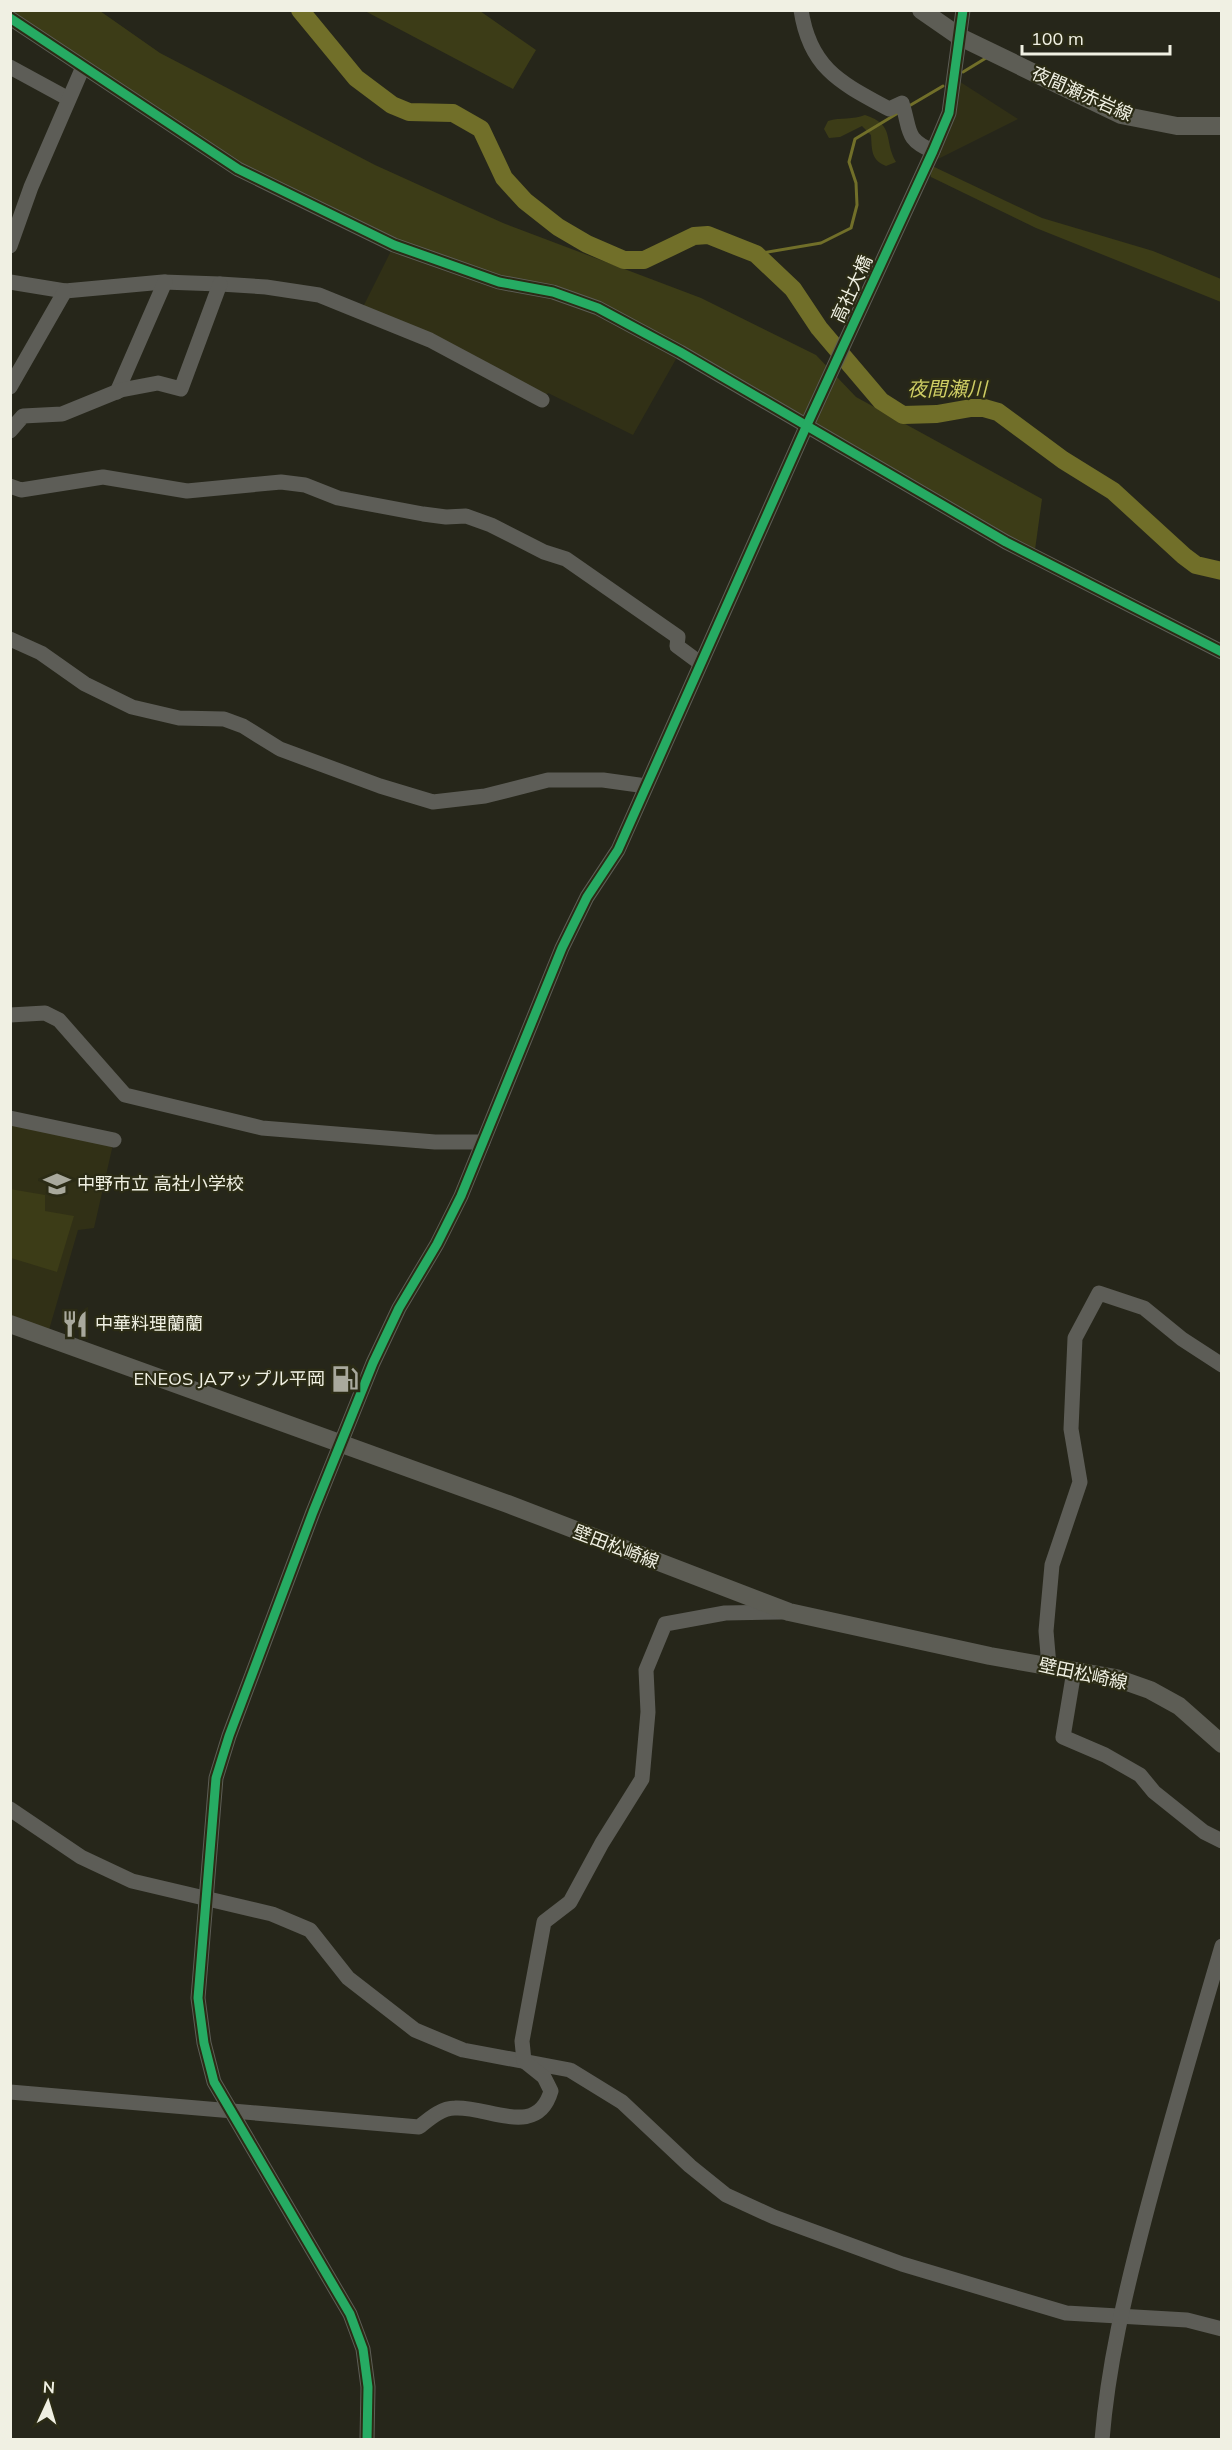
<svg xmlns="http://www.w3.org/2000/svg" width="1232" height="2450" viewBox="0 0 1232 2450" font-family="Mulish,'Noto Sans JP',sans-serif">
  <rect width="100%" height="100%" fill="#26261a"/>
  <g fill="#313016">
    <polygon points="954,78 1018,119 928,164"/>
    <polygon points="394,245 553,292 680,352 633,435 548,393 542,400 361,311"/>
    <polygon points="10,1118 114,1140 94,1228 78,1230 47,1337 11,1324"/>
  </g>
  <g fill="#3c3c17">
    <polygon points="11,10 100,11 160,53 375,165 503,223 701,298 816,355 856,397 1042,499 1034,557 598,308 394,245 238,169 11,14"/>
    <polygon points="365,11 480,11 536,50 513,89"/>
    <path d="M865,115C896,125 883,140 896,162L886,166C871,160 872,150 871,135L862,126L840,137L829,138L824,129L828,121C841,117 853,120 865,115Z"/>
    <polygon points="928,164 1042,218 1153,251 1221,279 1221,302 1036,228 931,177"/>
    <polygon points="10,1189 45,1195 45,1211 74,1216 57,1272 11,1258"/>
  </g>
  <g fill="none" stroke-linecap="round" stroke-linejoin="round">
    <g stroke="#716f29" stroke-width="3">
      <polyline points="963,72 986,58"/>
      <polyline points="909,106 943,86"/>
      <polyline points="756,254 821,243 851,228 857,205 856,183 849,162 855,139 898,113"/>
    </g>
    <polyline stroke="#716f29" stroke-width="18" points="300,10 356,78 392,105 409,112 453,113 481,129 504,178 525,201 558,227 587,244 624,260 644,260 694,236 708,235 756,254 793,289 819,328 881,401 903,415 937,414 971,408 984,408 998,412 1063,460 1113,491 1184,556 1196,565 1222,571"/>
    <g stroke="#5d5d57" stroke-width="15">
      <path d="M801,10C810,69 841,83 889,109L902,103C911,130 904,139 933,151"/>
      <polyline points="10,18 238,169 394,245 499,282 553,292 598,308 680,352 1006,542 1222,652"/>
      <polyline points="10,67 67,98"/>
      <polyline points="10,246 31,187 83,67"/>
      <polyline points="10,282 65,291 163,282 220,284 266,287 319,295 430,340 542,400"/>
      <polyline points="10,387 65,291"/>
      <polyline points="117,392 165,282"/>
      <polyline points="10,431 23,416 62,414 121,390 158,383 181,389 220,284"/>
      <polyline points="10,486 21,490 103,477 187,491 281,482 305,485 338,498 423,514 446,517 466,516 491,525 544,552 566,559 678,637 677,646 700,663"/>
      <polyline points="10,639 41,653 85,684 132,707 179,718 224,719 243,726 280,749 380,786 433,802 485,796 548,780 603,780 646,786"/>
      <polyline points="10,1015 45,1013 59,1020 125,1095 262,1128 435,1142 483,1142"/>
      <polyline points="10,1118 114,1140"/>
      <polyline points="1049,1666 1046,1631 1052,1565 1080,1482 1071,1429 1075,1338 1099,1293 1144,1308 1182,1339 1222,1365"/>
      <polyline points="1074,1671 1063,1737 1105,1755 1140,1775 1154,1792 1204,1832 1222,1841"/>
      <polyline points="10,1809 81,1857 132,1881 272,1914 310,1930 348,1978 415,2030 463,2050 570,2070 622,2102 690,2166 726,2195 774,2217 902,2264 1066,2313 1187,2320 1222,2329"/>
      <path d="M10,2092L419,2127C429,2119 441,2108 455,2108C489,2106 537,2139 551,2091L544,2077L524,2061L522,2041L544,1922L570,1902L602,1843L642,1779L648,1712L646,1670L665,1624L725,1613L783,1612"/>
      <polyline points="367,2440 368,2387 363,2349 350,2314 214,2082 204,2043 198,1998 216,1778 229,1736 313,1512 373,1363 399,1308 437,1244 461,1196 562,948 587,897 618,850 806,427 933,151 949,113 963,10"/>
      <path d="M1102,2440C1108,2365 1125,2294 1144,2221C1168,2129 1195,2038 1222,1946"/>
    </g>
    <g stroke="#5d5d55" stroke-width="18">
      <polyline points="921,10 960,37 1121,115 1177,126 1222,126"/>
      <polyline points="10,1324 508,1504 789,1612 990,1656 1116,1678 1150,1690 1179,1706 1222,1744"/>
    </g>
    <defs>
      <g id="cycleway">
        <polyline points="10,18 238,169 394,245 499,282 553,292 598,308 680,352 1006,542 1222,652"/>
        <polyline points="367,2440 368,2387 363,2349 350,2314 214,2082 204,2043 198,1998 216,1778 229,1736 313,1512 373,1363 399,1308 437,1244 461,1196 562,948 587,897 618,850 806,427 933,151 949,113 963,10"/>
      </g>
    </defs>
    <use href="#cycleway" stroke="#2b2b15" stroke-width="13"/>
    <use href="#cycleway" stroke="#26ab63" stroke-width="9"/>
  </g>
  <defs>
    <symbol id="school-bare" viewBox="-9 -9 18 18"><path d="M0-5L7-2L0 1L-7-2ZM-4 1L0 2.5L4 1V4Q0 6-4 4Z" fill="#a9a99d" stroke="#2b2b15" stroke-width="2.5" paint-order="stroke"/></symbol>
    <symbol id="restaurant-bare" viewBox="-9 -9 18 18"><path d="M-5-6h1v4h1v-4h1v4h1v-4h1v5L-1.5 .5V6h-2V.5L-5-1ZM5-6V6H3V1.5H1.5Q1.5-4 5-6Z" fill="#a9a99d" stroke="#2b2b15" stroke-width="2.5" paint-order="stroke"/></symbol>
    <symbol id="fuel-bare" viewBox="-9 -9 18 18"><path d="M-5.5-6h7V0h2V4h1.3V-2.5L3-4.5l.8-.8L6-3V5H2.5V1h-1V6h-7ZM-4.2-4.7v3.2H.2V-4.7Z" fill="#a9a99d" stroke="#2b2b15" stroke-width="2.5" paint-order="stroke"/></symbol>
  </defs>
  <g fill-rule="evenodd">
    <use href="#school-bare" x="38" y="1165" width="38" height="38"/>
    <use href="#restaurant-bare" x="56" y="1305" width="38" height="38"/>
    <use href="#fuel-bare" x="326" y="1360" width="38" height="38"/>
  </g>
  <g text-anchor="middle" stroke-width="4.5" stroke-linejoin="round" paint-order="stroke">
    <g font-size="18" fill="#f0f0e3" stroke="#2b2b15">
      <text transform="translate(1082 94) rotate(24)" y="6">夜間瀬赤岩線</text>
      <text transform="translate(852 289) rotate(-65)" y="6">高社大橋</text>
      <text transform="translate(616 1547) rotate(21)" y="6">壁田松崎線</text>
      <text transform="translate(1083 1674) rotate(12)" y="6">壁田松崎線</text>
    </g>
    <g font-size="18" fill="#f0f0e3" stroke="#2b2b15" text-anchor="start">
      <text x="77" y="1190">中野市立 高社小学校</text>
      <text x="95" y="1330">中華料理蘭蘭</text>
      <text x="325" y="1385" text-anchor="end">ENEOS JAアップル平岡</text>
    </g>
    <g font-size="20" font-style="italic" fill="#cecd64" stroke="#2b2b15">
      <text x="947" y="396">夜間瀬川</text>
    </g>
  </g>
  <rect width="1232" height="2450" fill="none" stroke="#f0f0e3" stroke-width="24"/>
  <g transform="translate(48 2402) rotate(4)" stroke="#2b2b15" stroke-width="4.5" paint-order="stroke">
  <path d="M0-4.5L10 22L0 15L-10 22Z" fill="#f0f0e3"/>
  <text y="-9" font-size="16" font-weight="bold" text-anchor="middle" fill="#f0f0e3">N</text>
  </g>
  <path d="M1022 45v9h148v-9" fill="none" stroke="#f0f0e3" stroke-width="3"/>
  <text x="1031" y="45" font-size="18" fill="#f0f0e3" stroke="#2b2b15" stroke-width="4.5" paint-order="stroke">100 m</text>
</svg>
